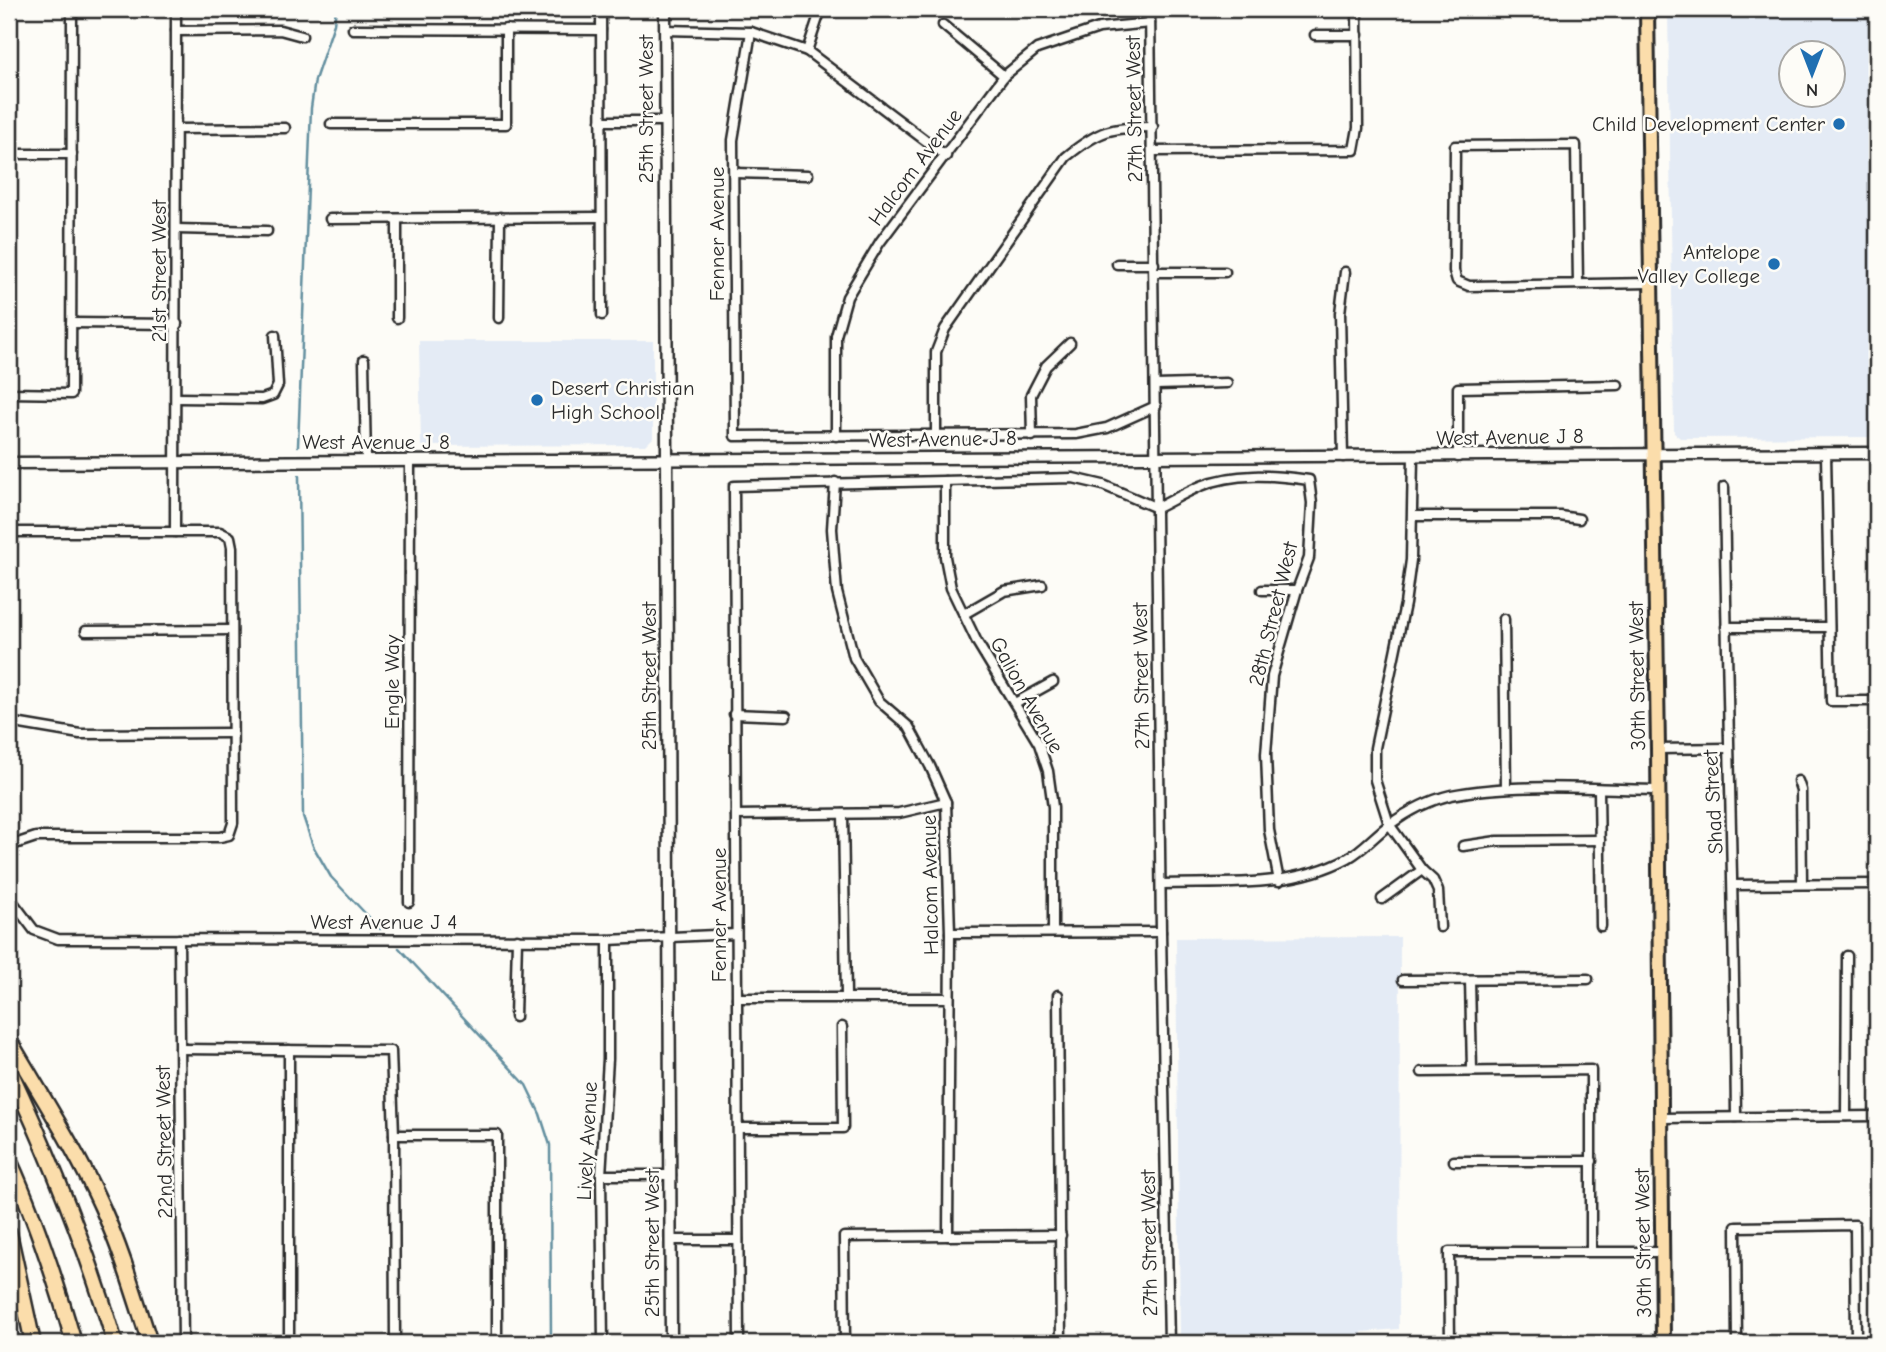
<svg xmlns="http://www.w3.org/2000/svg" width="1886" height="1352" viewBox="0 0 1886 1352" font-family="'Comic Neue',sans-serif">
  <rect width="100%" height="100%" fill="#fdfcf7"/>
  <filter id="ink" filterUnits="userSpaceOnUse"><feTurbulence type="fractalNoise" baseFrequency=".0143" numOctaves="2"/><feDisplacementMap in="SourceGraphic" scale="14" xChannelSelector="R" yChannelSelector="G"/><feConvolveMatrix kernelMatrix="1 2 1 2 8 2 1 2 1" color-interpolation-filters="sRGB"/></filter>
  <g filter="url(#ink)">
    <g fill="#e4ebf5" fill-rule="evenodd">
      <path d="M1668,9H1877V437L1680,438L1674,433ZM1792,52H1834V94H1792Z"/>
      <polygon points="419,341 653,341 653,438 646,445 421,446"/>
      <polygon points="1400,937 1399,1329 1362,1332 1361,1343 1180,1343 1176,938"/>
    </g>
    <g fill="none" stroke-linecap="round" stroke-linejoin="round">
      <g stroke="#648f9f" stroke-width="2.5">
        <polyline points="298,446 311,108 315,80 334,24 336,9"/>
        <polyline points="299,476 303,816 313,846 331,877 380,929"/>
        <polyline points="399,948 526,1085 540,1114 550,1145 551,1343"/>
      </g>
      <defs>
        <g id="minor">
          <polyline points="601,9 602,315"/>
          <polyline points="1150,9 1161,932 1169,1343"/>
          <polyline points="943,25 1004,76"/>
          <polyline points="353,29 601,30"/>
          <polyline points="665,30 751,32 807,51 946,156"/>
          <polyline points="176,31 280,30 302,36"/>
          <polyline points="751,32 733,140 735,436 1076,434 1107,428 1156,406"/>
          <polyline points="1315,35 1358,35"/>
          <polyline points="807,51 821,9"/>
          <polyline points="601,121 666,121"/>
          <polyline points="331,124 506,124 506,29"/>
          <polyline points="177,129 285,128"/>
          <polyline points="1153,151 1354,150 1358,128 1357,9"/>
          <polyline points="9,154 72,154"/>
          <polyline points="735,173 808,175"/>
          <polyline points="330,219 601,217"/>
          <polyline points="397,219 397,318"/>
          <polyline points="176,229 267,231"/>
          <polyline points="1117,264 1154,264"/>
          <polyline points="1155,272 1225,272"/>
          <path d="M1578,284L1576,145L1455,146L1454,271L1457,281L1469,286C1530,285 1591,284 1651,283"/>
          <polyline points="499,318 500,217"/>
          <polyline points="71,323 177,324"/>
          <polyline points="364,360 366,461"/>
          <polyline points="1156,385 1227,383"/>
          <polyline points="9,393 71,394 72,9"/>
          <polyline points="177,398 262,399 273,395 278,385 275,335"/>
          <path d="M936,435V352L945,329L1066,157C1099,130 1111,127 1153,127"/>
          <polyline points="836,436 836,336 847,297 880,242 1004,76 1037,49 1099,28 1150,23"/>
          <polyline points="1032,436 1031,395 1046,366 1070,343"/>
          <polyline points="1826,454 1831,701 1877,701"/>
          <polyline points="1343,457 1340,313 1345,272"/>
          <polyline points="1413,457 1411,560 1405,604 1375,748 1375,780 1389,824 1422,870 1433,880 1438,891 1440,927"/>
          <polyline points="1458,457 1458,388 1618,385"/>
          <polyline points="945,481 945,557 951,588 977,642 1039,744 1048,771 1053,807 1053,932"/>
          <polyline points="835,482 832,529 837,592 854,658 879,701 909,727 930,766 946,802 950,933 948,1236"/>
          <path d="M1724,487C1727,697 1734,906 1736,1117"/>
          <polyline points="1413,516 1560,516 1579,519"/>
          <polyline points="9,532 220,532 230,537 232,547 233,823 229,835 220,837 36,837 9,846"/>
          <polyline points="175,532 176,9"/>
          <polyline points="1262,590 1297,590"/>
          <polyline points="964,614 1004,591 1042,585"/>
          <polyline points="1504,619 1506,788"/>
          <polyline points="1726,627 1829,627"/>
          <polyline points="86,631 232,630"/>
          <polyline points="1015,703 1053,682"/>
          <polyline points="734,714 786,716"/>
          <polyline points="9,722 80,734 232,733"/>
          <polyline points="1658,749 1728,748"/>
          <polyline points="1798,781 1801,790 1802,884"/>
          <polyline points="1599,790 1601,926"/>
          <polyline points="843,814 846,996"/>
          <polyline points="736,815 899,813 946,802"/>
          <polyline points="1463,846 1497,841 1600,840"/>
          <path d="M1161,884C1224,882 1290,889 1348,858C1363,850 1375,835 1389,825C1407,812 1430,800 1451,795C1515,782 1593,789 1658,790"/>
          <polyline points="1734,885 1877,884"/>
          <polyline points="9,897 34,930 58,939 608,940 736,934"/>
          <polyline points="1382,899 1422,870"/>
          <polyline points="409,902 410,461"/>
          <polyline points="950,933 1161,932"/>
          <polyline points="179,939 183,1343"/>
          <polyline points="1403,980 1588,979"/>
          <polyline points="1470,980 1472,1070"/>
          <polyline points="1058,995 1061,1343"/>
          <polyline points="737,998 949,998"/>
          <polyline points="515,1017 517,939"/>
          <polyline points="180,1049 391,1051 394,1135 395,1343"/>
          <polyline points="1422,1072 1591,1070 1591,1251"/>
          <polyline points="1846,1116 1847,956"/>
          <polyline points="1661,1118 1877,1116"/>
          <polyline points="740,1128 843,1128 842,1027"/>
          <polyline points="394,1135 497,1135 497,1343"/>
          <polyline points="1454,1161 1592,1161"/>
          <polyline points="601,1175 671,1175"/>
          <polygon points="1855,1225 1856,1342 1737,1342 1736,1227"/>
          <polyline points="671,1240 738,1240"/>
          <polyline points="289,1343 289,1050"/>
          <polyline points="603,1343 601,1175 608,1059 608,940"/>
          <path d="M739,1343L734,486L1073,478L1103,485L1157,508C1171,501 1186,492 1201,486C1234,472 1274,475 1309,480L1312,503L1309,558L1297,590L1272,676L1266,754L1269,830L1279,881"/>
          <polyline points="845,1343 844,1237 1061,1235"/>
          <polyline points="1450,1343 1449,1252 1662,1252"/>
        </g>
        <g id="tertiary">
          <polyline points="665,9 671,1343"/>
          <polyline points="9,463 1877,453"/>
        </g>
        <polyline id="primary" points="1647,9 1658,749 1663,1343"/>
        <g id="motorway">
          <path d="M9,1040C41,1095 76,1149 102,1207C122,1252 135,1297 150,1343"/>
          <path d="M9,1069C51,1159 87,1248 115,1343"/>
          <path d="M9,1160C36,1219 56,1281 74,1343"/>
          <polyline points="9,1233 33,1343"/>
        </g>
      </defs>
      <use href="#minor" stroke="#2b2b2b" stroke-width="13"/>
      <use href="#tertiary" stroke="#2b2b2b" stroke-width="15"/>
      <use href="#primary" stroke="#2b2b2b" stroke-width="18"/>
      <use href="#motorway" stroke="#2b2b2b" stroke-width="19"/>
      <use href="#minor" stroke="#fdfcf7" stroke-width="8"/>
      <use href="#tertiary" stroke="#fdfcf7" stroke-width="10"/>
      <use href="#primary" stroke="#fbddab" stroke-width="12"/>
      <use href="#motorway" stroke="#fbddab" stroke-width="14"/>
    </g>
  </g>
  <g fill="#1f6fb2" stroke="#fdfcf7" stroke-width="2.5">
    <circle cx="1839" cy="124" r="7"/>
    <circle cx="1774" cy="264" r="7"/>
    <circle cx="537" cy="400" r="7"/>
  </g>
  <g text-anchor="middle" stroke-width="5" stroke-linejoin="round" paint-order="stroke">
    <g font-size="21" fill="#2b2b2b" stroke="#fdfcf7">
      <text transform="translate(646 109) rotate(-90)" y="7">25th Street West</text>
      <text transform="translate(1134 109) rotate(-91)" y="7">27th Street West</text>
      <text transform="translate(915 167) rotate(-53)" y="7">Halcom Avenue</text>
      <text transform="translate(717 234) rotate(-90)" y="7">Fenner Avenue</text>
      <text transform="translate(159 271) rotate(-90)" y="7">21st Street West</text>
      <text transform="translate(1510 437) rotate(-1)" y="7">West Avenue J 8</text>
      <text transform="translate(943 439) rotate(-1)" y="7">West Avenue J 8</text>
      <text x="376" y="449">West Avenue J 8</text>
      <text transform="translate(1273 614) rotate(-76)" y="7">28th Street West</text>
      <text transform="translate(649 676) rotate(-90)" y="7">25th Street West</text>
      <text transform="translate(1141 676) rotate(-91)" y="7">27th Street West</text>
      <text transform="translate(1637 676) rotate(-91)" y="7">30th Street West</text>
      <text transform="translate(392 682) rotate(-90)" y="7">Engle Way</text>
      <text transform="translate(1027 695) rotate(61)" y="7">Galion Avenue</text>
      <text transform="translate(1713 802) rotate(-93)" y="7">Shad Street</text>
      <text transform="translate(930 885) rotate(-91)" y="7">Halcom Avenue</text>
      <text transform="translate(719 915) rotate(-90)" y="7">Fenner Avenue</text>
      <text x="384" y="929">West Avenue J 4</text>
      <text transform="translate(587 1141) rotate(-87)" y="7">Lively Avenue</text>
      <text transform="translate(164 1142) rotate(-91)" y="7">22nd Street West</text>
      <text transform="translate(652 1243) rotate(-90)" y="7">25th Street West</text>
      <text transform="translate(1149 1243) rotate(-91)" y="7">27th Street West</text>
      <text transform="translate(1643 1243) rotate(-91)" y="7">30th Street West</text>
    </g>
    <g font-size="21" fill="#2b2b2b" stroke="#fdfcf7" text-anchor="end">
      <text x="1825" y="131">Child Development Center</text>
      <text x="1760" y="259">Antelope<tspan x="1760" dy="24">Valley College</tspan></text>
      <text x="551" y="395" text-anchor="start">Desert Christian<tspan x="551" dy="24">High School</tspan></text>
    </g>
  </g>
  <rect width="1886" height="1352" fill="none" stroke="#fdfcf7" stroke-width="35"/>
  <rect x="18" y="18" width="1851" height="1317" fill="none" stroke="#2b2b2b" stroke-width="2.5" filter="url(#ink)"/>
  <g transform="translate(1812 74) rotate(180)"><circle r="33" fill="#fdfcf7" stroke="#a9a8a5" stroke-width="2"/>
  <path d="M0-5L12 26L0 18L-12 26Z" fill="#1f6fb2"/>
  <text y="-10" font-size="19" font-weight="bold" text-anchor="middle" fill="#2b2b2b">N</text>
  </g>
</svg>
